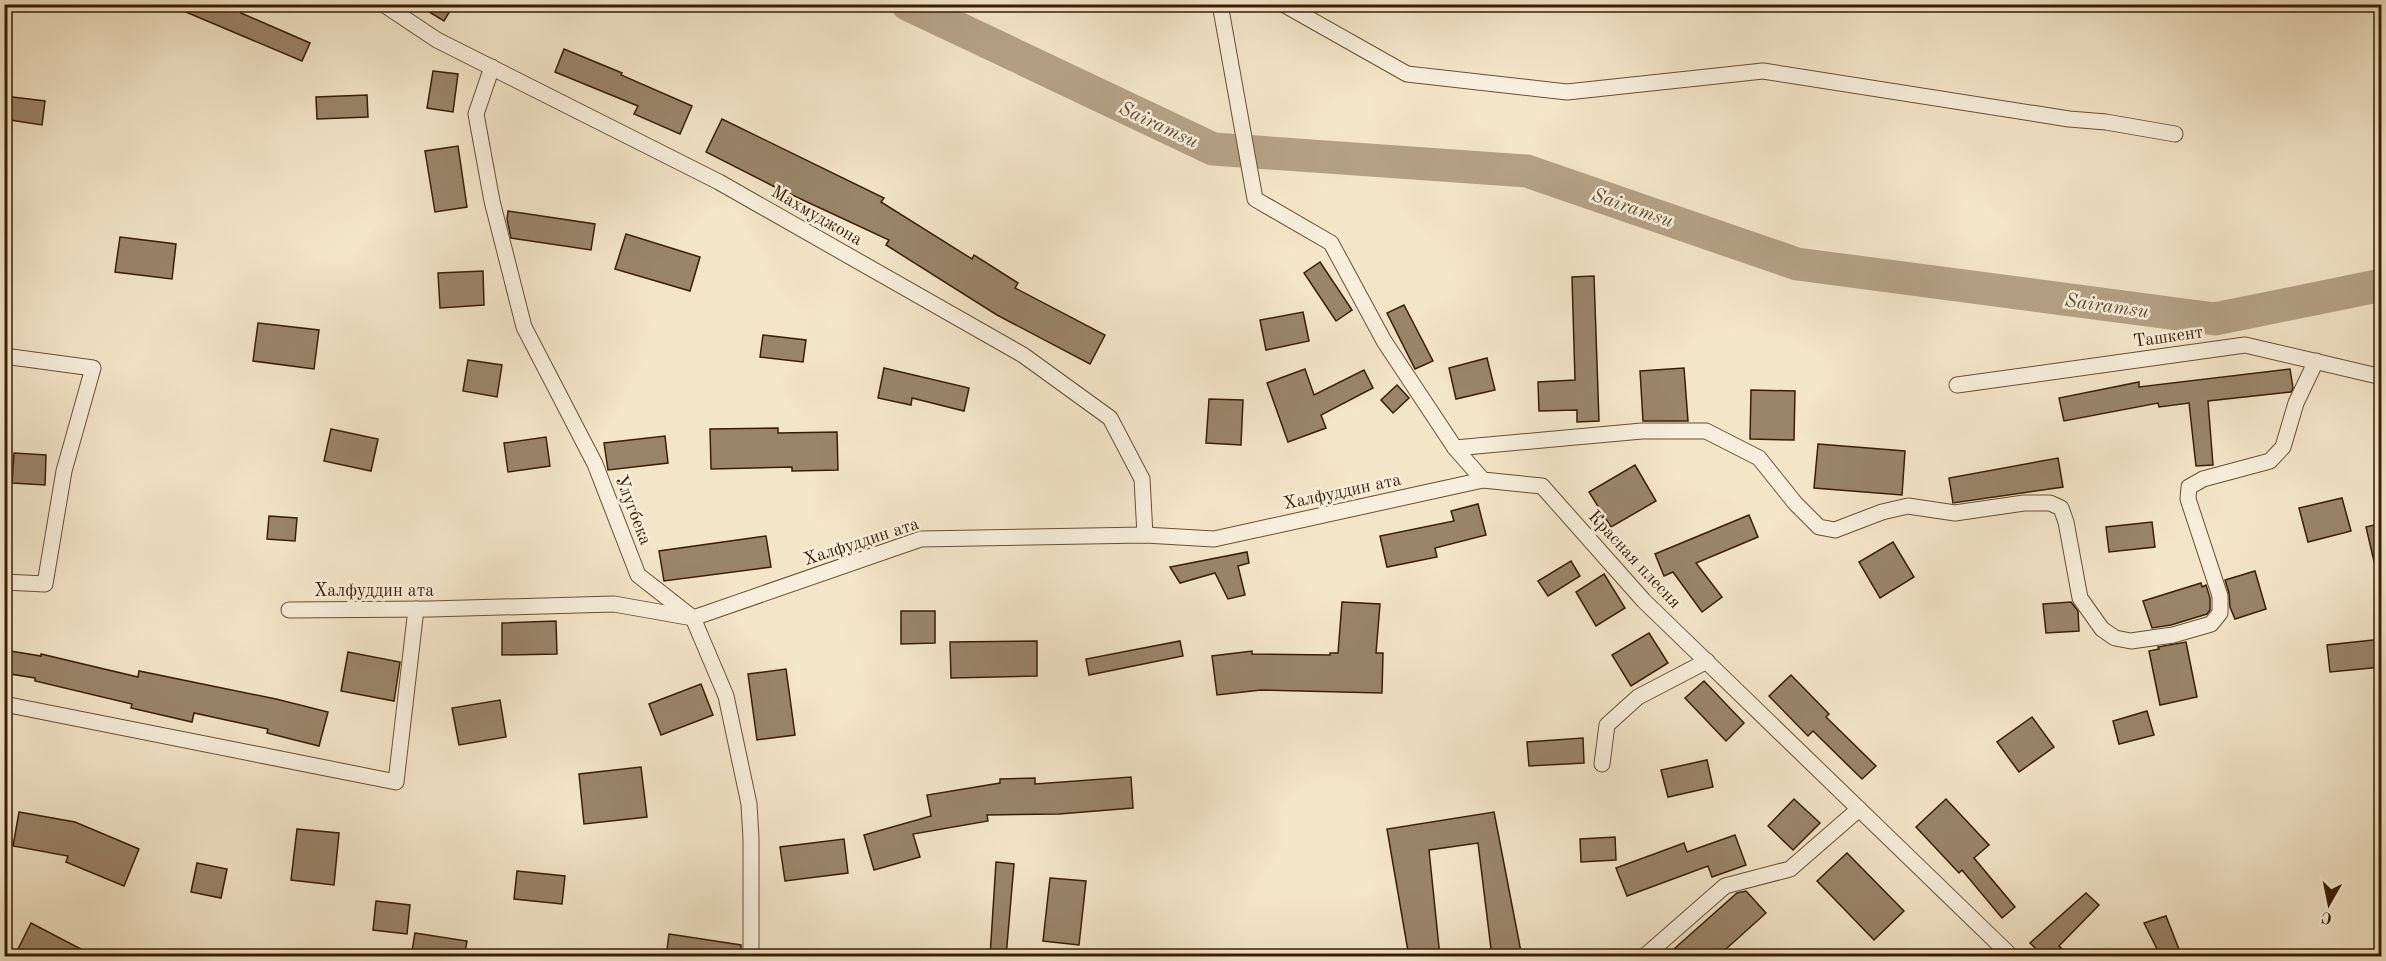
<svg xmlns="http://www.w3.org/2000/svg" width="2386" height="961" viewBox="0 0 2386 961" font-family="'Old Standard TT',serif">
  <rect width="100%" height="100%" fill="#f3e5c8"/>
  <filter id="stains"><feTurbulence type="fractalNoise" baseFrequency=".00333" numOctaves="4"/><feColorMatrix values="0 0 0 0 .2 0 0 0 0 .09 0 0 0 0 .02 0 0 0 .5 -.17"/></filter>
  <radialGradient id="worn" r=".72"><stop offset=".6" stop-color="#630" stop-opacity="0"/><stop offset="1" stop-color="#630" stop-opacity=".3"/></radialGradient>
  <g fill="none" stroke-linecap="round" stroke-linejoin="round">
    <polyline stroke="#b4a185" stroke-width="33" points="907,4 1213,149 1527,171 1797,264 2215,319 2382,285"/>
  </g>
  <g fill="#9a856a" stroke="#391e04" stroke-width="1.5">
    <polygon points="167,4 228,4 242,10 241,13 310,43 302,61"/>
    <polygon points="416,4 454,4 444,21"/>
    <polygon points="564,49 622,73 621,75 692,106 680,134 634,114 638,106 555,72"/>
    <polygon points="433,71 458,74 453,112 427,108"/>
    <polygon points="367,95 368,117 317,119 316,97"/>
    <polygon points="4,96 45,101 42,125 4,119"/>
    <polygon points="722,119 884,198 881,202 972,259 974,255 1018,283 1015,288 1105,335 1090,364 997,315 886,245 889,240 775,187 706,152"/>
    <polygon points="458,146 467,207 435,212 425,151"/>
    <polygon points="508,211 595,224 591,250 511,238 507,219"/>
    <polygon points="626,234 700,257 690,291 615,269"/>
    <polygon points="120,237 176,244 172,279 115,272"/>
    <polygon points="1320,262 1352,310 1336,321 1304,273"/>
    <polygon points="483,271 484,305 440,308 438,273"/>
    <polygon points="1594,276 1599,421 1577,422 1577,410 1539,411 1538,382 1575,380 1572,277"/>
    <polygon points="1404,305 1433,361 1415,369 1387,313"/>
    <polygon points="1303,312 1309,341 1266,350 1260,320"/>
    <polygon points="258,323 319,330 314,369 253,361"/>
    <polygon points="763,335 806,340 803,362 760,357"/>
    <polygon points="1487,358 1495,390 1456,399 1449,368"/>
    <polygon points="468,360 502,365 497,397 463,391"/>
    <polygon points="884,368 969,388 964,411 912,398 911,405 878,398"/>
    <polygon points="1684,368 1688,421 1643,421 1640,371"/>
    <polygon points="1305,369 1314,395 1364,370 1373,388 1321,415 1326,428 1288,442 1267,383"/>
    <polygon points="2290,369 2293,388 2291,392 2208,401 2213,465 2196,466 2189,403 2159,407 2158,403 2064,421 2059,398 2139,382 2139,387"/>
    <polygon points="1397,385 1409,398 1393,413 1381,400"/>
    <polygon points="1751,390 1795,391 1794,440 1750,439"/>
    <polygon points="1209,399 1243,400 1241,445 1206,443"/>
    <polygon points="778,428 778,433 837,432 838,470 792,471 792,467 711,469 710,429"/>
    <polygon points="331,429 378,439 371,471 324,461"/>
    <polygon points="665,436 668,463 608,470 604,443"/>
    <polygon points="546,437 550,466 508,472 504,443"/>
    <polygon points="1818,444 1905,451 1902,495 1814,488"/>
    <polygon points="14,453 46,455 45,485 12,483"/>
    <polygon points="2058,458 2063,487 1953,503 1949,478"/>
    <polygon points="1635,465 1656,501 1611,527 1589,492"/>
    <polygon points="2342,498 2351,531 2308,542 2299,508"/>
    <polygon points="1478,504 1486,535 1435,548 1437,557 1387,567 1380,536 1454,521 1451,511"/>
    <polygon points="1749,515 1758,537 1696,563 1722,597 1702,612 1673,572 1664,576 1655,554"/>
    <polygon points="269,516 297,518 295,541 267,539"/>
    <polygon points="2152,522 2155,547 2109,552 2106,527"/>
    <polygon points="2382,523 2382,569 2376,570 2366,527"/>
    <polygon points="766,536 771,567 664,581 659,551"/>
    <polygon points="1893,542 1914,577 1880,598 1859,562"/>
    <polygon points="1247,552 1249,563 1238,566 1245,595 1228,599 1215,573 1180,583 1170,567"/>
    <polygon points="1571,561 1580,576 1548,596 1538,581"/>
    <polygon points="2255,571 2266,609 2235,619 2230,607 2229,593 2225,580"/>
    <polygon points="1604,574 1625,608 1596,626 1576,592"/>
    <polygon points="2201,583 2202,587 2206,585 2210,598 2210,610 2207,614 2171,625 2152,628 2143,601"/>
    <polygon points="1342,602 1380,604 1376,653 1383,653 1382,693 1261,690 1217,695 1212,656 1252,651 1252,654 1330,655 1330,653 1338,653"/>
    <polygon points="2071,602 2078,611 2079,631 2046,633 2043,604"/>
    <polygon points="901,611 935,611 935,643 901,644"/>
    <polygon points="556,621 557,654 502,655 502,623"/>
    <polygon points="1649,633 1668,663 1631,686 1612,655"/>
    <polygon points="2382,639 2382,667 2330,672 2327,645"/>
    <polygon points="1037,641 1037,676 951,678 950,642"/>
    <polygon points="1180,641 1183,656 1089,675 1086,659"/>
    <polygon points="2186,642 2197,697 2160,705 2149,651 2159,649 2158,647"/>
    <polygon points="4,650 41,656 41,654 138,677 139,671 276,699 328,712 319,746 267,733 268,729 194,713 192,722 131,708 132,704 35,681 35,678 4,673"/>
    <polygon points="348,652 400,662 394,701 341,691"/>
    <polygon points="786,669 795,735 757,740 748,674"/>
    <polygon points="1791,675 1829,714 1826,717 1876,766 1862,779 1813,731 1808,736 1769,696"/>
    <polygon points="1704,681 1744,723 1726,741 1685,698"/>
    <polygon points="701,684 713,715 661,735 649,704"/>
    <polygon points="500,700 506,737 459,745 452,708"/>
    <polygon points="2147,711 2154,735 2119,744 2113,721"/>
    <polygon points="2032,717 2054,747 2019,772 1997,742"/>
    <polygon points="1583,738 1584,763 1529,766 1527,742"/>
    <polygon points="1707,760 1713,787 1668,797 1661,770"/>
    <polygon points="641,767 647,817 584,824 579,774"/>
    <polygon points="1131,777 1133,808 1059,814 987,815 988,821 913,834 920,857 874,870 864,835 931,816 927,795 1000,783 1000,779 1035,778 1035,784"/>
    <polygon points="1794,799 1820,823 1793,850 1768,826"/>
    <polygon points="1946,799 1989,845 1974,858 2015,907 2002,918 1962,870 1959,873 1916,827"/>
    <polygon points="19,812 75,822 139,849 124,886 66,862 68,856 13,846"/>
    <polygon points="1494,812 1522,957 1492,957 1478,843 1429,850 1440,957 1409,957 1387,829"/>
    <polygon points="297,829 339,833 334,885 291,880"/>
    <polygon points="1735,835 1746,865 1712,877 1708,866 1627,896 1616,868 1684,843 1687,852"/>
    <polygon points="1615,837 1616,860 1581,862 1580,839"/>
    <polygon points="844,839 848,873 785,881 780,847"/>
    <polygon points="1847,853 1904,911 1874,940 1817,881"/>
    <polygon points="996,862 1014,864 1006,957 990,957"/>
    <polygon points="197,863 227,869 221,898 191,892"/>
    <polygon points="517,871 565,876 562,904 514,899"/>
    <polygon points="1050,878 1086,881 1079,945 1043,941"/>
    <polygon points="1746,891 1766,913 1717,957 1665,957 1737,893"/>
    <polygon points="2086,893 2099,905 2059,946 2070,957 2044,957 2030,943"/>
    <polygon points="376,901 410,905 407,934 373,930"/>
    <polygon points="2166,916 2182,957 2161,957 2144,923"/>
    <polygon points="31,923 96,957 27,957 17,951"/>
    <polygon points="415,933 467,941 464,957 411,957"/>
    <polygon points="669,934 741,945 741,957 666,957"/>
  </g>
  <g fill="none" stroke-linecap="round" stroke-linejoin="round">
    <defs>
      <g id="minor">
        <polyline points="383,4 437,40 719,182 1023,355 1110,418 1142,479 1145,535"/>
        <polyline points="1220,4 1255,199 1331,243 1384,341 1455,448 1483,480 1542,486 1644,601 2011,956"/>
        <polyline points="1283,4 1407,74 1567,92 1763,71 2069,119 2106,122 2175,134"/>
        <polyline points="492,67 476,114 492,201 524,327 595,464 638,575 693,618 726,696 749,804 751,839 751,956"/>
        <polyline points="4,356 93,368 64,471 45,584 4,582"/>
        <polyline points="1957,385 2245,345 2382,377"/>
        <polyline points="1455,448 1642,431 1706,431 1759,458 1795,503 1819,527 1835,530 1882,512 1908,506 1955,513 2024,503 2050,503 2061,508 2066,522 2080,598 2102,629 2115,638 2131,641 2173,635 2211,624 2220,613 2220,596 2188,499 2189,487 2203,479 2270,461 2283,447 2296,403 2316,361"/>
        <polyline points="289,610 430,609 614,604 693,618 921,539 1145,535 1214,539 1483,480"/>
        <polyline points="4,704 396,782 416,609"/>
        <polyline points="1602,764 1607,725 1638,697 1707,661"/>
        <polyline points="1645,956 1725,886 1790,869 1859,809"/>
      </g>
    </defs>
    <use href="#minor" stroke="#685035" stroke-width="17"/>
    <use href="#minor" stroke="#f7eedb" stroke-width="15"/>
  </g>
  <g text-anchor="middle" stroke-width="5" stroke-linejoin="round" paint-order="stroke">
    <g font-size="18" fill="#391e04" stroke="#f7eedb">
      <text transform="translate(817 215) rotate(30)" y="6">Махмуджона</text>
      <text transform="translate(2168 336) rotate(-8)" y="6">Ташкент</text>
      <text transform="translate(1342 491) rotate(-12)" y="6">Халфуддин ата</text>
      <text transform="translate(634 510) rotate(69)" y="6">Улугбека</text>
      <text transform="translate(861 541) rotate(-18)" y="6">Халфуддин ата</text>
      <text transform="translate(1635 559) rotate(47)" y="6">Красная плесня</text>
      <text x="374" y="596">Халфуддин ата</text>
    </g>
    <g font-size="20" font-style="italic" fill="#644c31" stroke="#f7eedb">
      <text transform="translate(1159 124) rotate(25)" y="7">Sairamsu</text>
      <text transform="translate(1633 207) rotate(19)" y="7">Sairamsu</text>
      <text transform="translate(2107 305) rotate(8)" y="7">Sairamsu</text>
    </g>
  </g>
  <rect width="2386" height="961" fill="none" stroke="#f3e5c8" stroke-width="24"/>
  <rect x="6" y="6" width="2374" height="949" fill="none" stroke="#391e04" stroke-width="3"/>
  <rect x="12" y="12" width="2362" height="937" fill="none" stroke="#391e04" stroke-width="1.5"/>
  <g transform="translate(2329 904) rotate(189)" stroke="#f7eedb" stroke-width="4.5" paint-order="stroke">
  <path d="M0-4.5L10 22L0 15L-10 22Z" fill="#391e04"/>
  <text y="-9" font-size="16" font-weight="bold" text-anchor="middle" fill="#391e04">С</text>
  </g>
  <rect width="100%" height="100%" filter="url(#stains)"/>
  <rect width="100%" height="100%" fill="url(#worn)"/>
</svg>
